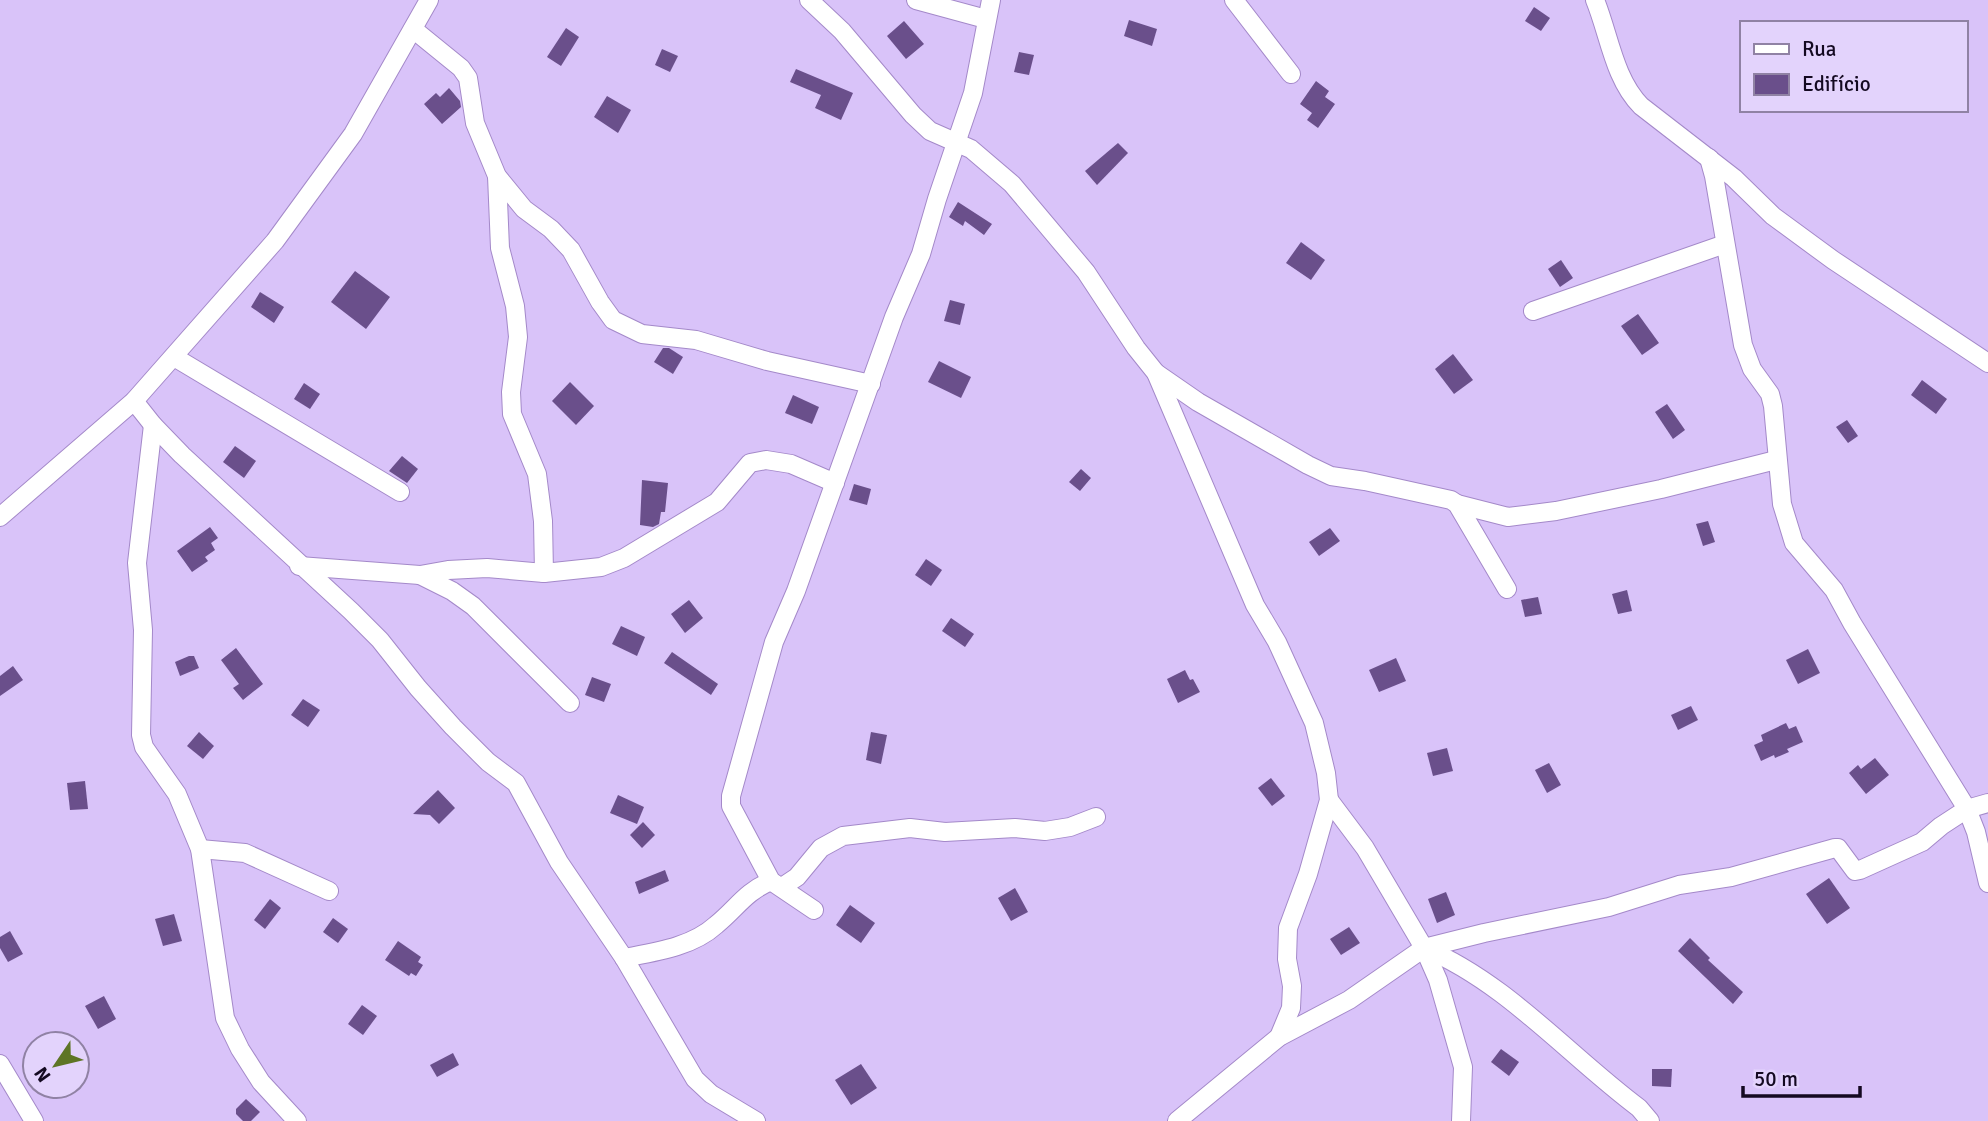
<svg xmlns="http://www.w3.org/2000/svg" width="1988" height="1121" viewBox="0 0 1988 1121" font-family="Signika,sans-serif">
  <rect width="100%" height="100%" fill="#d9c3f9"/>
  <g fill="#6a4f8b">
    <polygon points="1534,7 1550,18 1541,31 1525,21"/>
    <polygon points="1129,20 1157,29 1152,46 1124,36"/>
    <polygon points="904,21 924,44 906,59 887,36"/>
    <polygon points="566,28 579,37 561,66 547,57"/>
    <polygon points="662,49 678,56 670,72 655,65"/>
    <polygon points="1019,52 1034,55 1029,75 1014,72"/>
    <polygon points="796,69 853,93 841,120 815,108 821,95 790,82"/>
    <polygon points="1316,81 1329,91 1325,97 1335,104 1318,128 1307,120 1312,113 1300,104"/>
    <polygon points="449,88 460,101 461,107 442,124 424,104 436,93 440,97"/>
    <polygon points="607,96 631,110 618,133 594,117"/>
    <polygon points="1118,143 1128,153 1097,185 1085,171"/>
    <polygon points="958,202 992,224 984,235 965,221 963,226 949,217"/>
    <polygon points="1301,242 1325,260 1311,280 1286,263"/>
    <polygon points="1561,260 1573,278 1560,287 1548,269"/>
    <polygon points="355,271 390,297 366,329 331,302"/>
    <polygon points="260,292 284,307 274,323 251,307"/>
    <polygon points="950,300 965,304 960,325 944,321"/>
    <polygon points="1638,314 1659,343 1642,355 1621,326"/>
    <polygon points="663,348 669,348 683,357 673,374 654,362"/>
    <polygon points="1453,354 1473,380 1454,394 1435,369"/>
    <polygon points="939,361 971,377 961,398 928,382"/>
    <polygon points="1922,380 1947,399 1936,414 1911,395"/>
    <polygon points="570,382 594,406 576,425 552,401"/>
    <polygon points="304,383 320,394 310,409 294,399"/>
    <polygon points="793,395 819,407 812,424 785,413"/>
    <polygon points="1667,404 1685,430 1673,439 1655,412"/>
    <polygon points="1847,420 1858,436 1848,443 1836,427"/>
    <polygon points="235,446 256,461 244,478 223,462"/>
    <polygon points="402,456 418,469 407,483 389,471"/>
    <polygon points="1081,469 1091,478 1080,491 1069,482"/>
    <polygon points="642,480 668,483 665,512 661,512 659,524 653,527 640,525"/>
    <polygon points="854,484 871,489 867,505 849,500"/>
    <polygon points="1708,521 1715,542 1703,546 1696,524"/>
    <polygon points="210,527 218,538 211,543 215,550 205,557 208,561 192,572 177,551"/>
    <polygon points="1330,528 1340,541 1319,556 1309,542"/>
    <polygon points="926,559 942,570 931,586 915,575"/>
    <polygon points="1627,590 1632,611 1618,614 1612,594"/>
    <polygon points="1538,597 1542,614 1525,617 1521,600"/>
    <polygon points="689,600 703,618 685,633 671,614"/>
    <polygon points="951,618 974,634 965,647 942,631"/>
    <polygon points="621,626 645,637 637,656 612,644"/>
    <polygon points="236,648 263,684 243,700 233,688 239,684 221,660"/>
    <polygon points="1808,649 1820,673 1798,684 1786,660"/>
    <polygon points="672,652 718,684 711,695 664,663"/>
    <polygon points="189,656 194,656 199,668 180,676 175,662"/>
    <polygon points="1396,658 1406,681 1379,692 1369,670"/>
    <polygon points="13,666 23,680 0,696 0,676"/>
    <polygon points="1185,670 1190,680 1193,679 1200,692 1178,703 1167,679"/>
    <polygon points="592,677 611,684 604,702 585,695"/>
    <polygon points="303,699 320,710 308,727 291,715"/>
    <polygon points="1691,706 1698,720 1678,730 1671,715"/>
    <polygon points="1786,723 1789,729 1796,726 1803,742 1787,749 1789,752 1775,758 1774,755 1761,761 1754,745 1763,741 1761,735"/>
    <polygon points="199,732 214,746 203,759 187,746"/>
    <polygon points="871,732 887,735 881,764 866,760"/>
    <polygon points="1447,748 1453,771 1433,776 1427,753"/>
    <polygon points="1875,758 1889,775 1866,794 1849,773 1858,765 1861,769"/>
    <polygon points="1549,763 1561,785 1547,793 1535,770"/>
    <polygon points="1271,778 1285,796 1272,806 1258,788"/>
    <polygon points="85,781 88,809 70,810 67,783"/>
    <polygon points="438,790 455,808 439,824 430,815 413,814"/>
    <polygon points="618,795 644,807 637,824 610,813"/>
    <polygon points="643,822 655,835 642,848 630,835"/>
    <polygon points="665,870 669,881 639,894 635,882"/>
    <polygon points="1829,878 1850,908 1827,924 1806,894"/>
    <polygon points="1015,888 1028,912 1011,921 998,898"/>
    <polygon points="1446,892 1455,915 1437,923 1428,899"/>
    <polygon points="270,899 281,908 265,929 254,920"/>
    <polygon points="850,905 875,923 861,943 836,925"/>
    <polygon points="174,914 182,941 163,946 155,919"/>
    <polygon points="333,918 348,929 338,943 323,932"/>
    <polygon points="1349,927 1360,943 1341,955 1330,939"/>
    <polygon points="10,931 23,954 8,962 0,948 0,937"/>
    <polygon points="1690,938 1710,958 1708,960 1743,992 1733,1004 1678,951"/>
    <polygon points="398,941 421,957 418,962 423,965 416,976 411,973 409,976 385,960"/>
    <polygon points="104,996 116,1019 98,1029 85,1006"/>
    <polygon points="362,1005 377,1016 363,1035 348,1024"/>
    <polygon points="1501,1049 1519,1062 1509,1076 1491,1062"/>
    <polygon points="453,1053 459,1065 437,1077 430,1065"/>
    <polygon points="861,1064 877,1088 851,1105 835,1080"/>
    <polygon points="1652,1069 1672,1069 1671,1087 1652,1086"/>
    <polygon points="246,1099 260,1112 251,1121 243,1121 236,1114 236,1109"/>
  </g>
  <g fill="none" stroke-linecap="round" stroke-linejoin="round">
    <defs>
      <g id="minor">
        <polyline points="809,0 842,31 913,115 930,131 971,149 1012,184 1086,272 1136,348 1156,373 1255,605 1277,642 1314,723 1326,773 1329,800 1308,874 1288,928 1287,959 1292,986 1291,1008 1279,1037"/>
        <polyline points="916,0 986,19"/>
        <polyline points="1234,0 1291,74"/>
        <path d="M1595,0C1609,34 1614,79 1641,106L1734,178L1773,216L1833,260L1988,363"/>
        <polyline points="413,29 461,68 468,78 475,123 497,176 524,209 551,229 571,250 600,302 613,320 642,334 696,340 767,361 871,384"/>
        <polyline points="1709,158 1714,176 1743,345 1752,369 1770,394 1773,406 1782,504 1794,543 1834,590 1852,623 1967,809 1976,832 1988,883"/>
        <polyline points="497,176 500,248 515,306 518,337 511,392 512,414 537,474 543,521 544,573"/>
        <polyline points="1533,311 1725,244"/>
        <polyline points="174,357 400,492"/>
        <polyline points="1156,373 1198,402 1308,465 1331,476 1365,481 1451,500 1457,504 1507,589"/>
        <polyline points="134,401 153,425 182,455 351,611 380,640 418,688 453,727 488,762 516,783 559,862 624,958 695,1079 711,1094 756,1121"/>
        <polyline points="153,425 137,563 143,630 141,735 144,747 177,794 200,849 225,1018 240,1049 261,1082 297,1121"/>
        <polyline points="1457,504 1508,517 1556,511 1661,489 1776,460"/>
        <polyline points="0,517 134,401 275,241 353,134 429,0"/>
        <polyline points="299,566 420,575 448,570 487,568 544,573 601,567 624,558 717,502 750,463 766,460 791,464 835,483"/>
        <polyline points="420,575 452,591 473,606 570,703"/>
        <polyline points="1329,800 1365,848 1424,948 1438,980 1463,1067 1461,1121"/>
        <polyline points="200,849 245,853 329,891"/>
        <polyline points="782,887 797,877 821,848 843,836 910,828 945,832 1015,828 1045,831 1070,827 1096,817"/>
        <polyline points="814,910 771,881 731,806 731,796 774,642 796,591 894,317 921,254 937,199 973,93 991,0"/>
        <path d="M1424,948C1506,982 1568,1055 1639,1108L1650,1121"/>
        <path d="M624,958C655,952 692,947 716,925C737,908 745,892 771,881"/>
        <polyline points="0,1064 34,1121"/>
        <polyline points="1177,1121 1279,1037 1349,1000 1424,948 1484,933 1609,907 1679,885 1731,877 1835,848 1838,848 1855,871 1860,870 1922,842 1941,826 1967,809 1988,803"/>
      </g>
    </defs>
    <use href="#minor" stroke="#a489c9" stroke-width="20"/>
    <use href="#minor" stroke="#fff" stroke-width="18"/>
  </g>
  <rect x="1740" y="21" width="228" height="91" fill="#e3d3fc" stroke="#9082a4" stroke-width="2"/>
  <rect x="1754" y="44" width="35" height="10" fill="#ffffff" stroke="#9082a4" stroke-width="2"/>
  <text x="1802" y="56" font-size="21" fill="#140921">Rua</text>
  <rect x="1754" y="74" width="35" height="21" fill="#6a4f8b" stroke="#9082a4" stroke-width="2"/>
  <text x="1802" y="91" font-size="21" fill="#140921">Edifício</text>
  <g transform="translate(56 1065) rotate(235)"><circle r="33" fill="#e3d3fc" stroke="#9082a4" stroke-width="2"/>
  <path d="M0-5L12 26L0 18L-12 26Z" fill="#5e7525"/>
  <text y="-10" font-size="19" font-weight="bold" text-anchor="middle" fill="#140921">N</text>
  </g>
  <path d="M1743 1086v10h117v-10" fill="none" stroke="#140921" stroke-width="3.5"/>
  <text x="1754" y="1086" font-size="21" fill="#140921" stroke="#e3d3fc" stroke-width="5" paint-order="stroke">50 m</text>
</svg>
